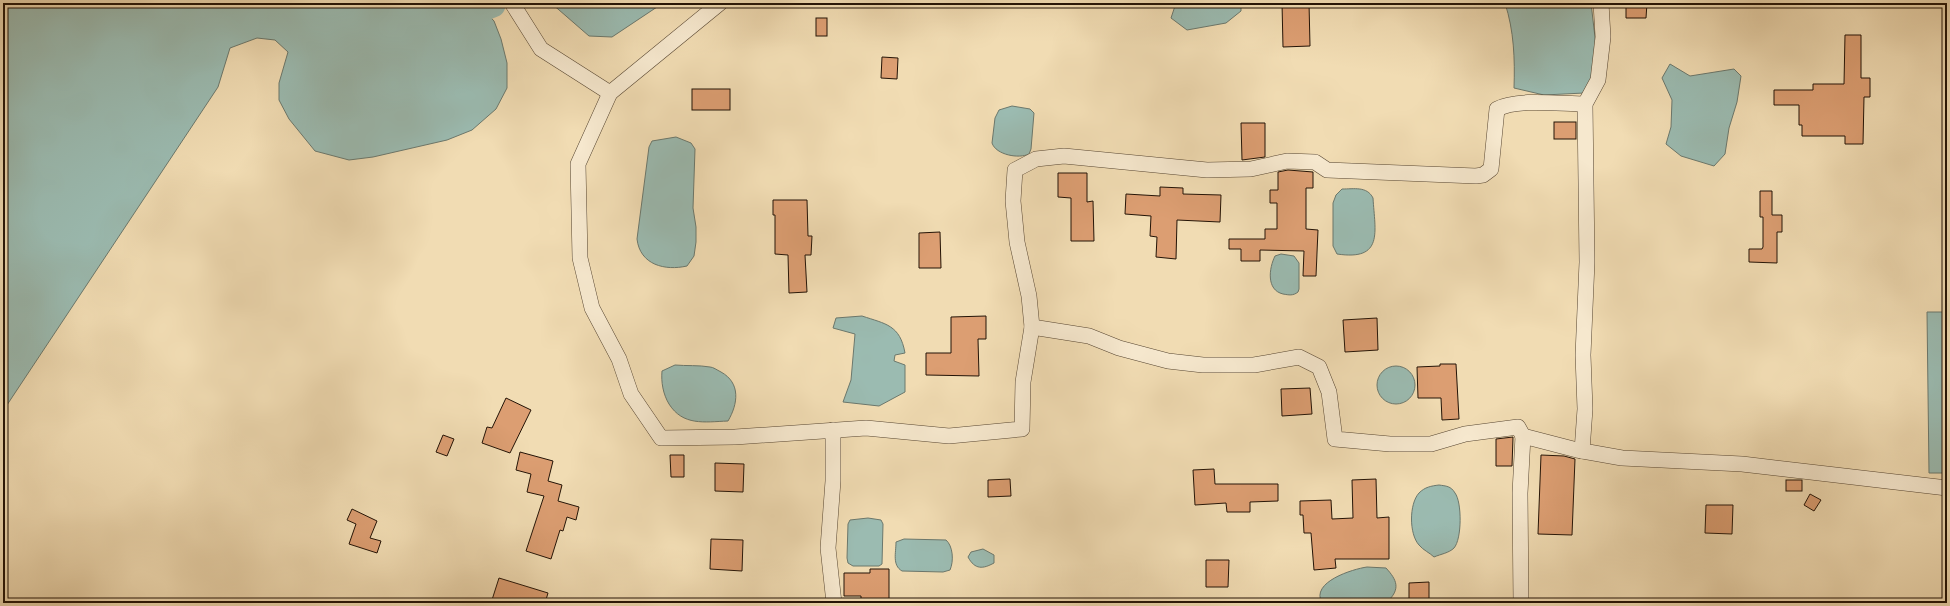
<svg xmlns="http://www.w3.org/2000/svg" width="1950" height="606" viewBox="0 0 1950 606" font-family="'Sorts Mill Goudy',serif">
  <rect width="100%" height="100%" fill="#f1dcb3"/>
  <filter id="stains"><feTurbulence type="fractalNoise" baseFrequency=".005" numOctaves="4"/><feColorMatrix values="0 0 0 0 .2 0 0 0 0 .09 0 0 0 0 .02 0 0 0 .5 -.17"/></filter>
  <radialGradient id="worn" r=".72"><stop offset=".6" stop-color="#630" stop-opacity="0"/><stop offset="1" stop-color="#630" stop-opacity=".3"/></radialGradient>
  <g fill="#9bbbb1" stroke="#6b786d">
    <polygon points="3,3 477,3 494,21 501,39 507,63 507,88 496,109 472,130 447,140 373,157 349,160 315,151 289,119 279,100 279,83 288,52 275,40 257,38 230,48 218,87 3,411"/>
    <polygon points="551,3 663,3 612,37 589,36"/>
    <polygon points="1176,3 1241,3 1241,11 1226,23 1187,30 1171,18"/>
    <path d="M1505,3H1591L1598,63L1584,93L1544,95L1514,88C1515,59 1514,31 1505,3Z"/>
    <polygon points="1670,64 1690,76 1734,69 1741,76 1737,102 1729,128 1725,154 1714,166 1681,156 1666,144 1671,127 1672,100 1662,78"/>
    <path d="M1012,106L1030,109L1034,113L1031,149L1029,154C1019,159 996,155 992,143L995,118L999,110Z"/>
    <path d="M676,137L691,143L695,149L693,208L696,227V242L694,256L687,266C665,271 640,265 637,239L649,147L652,141Z"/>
    <path d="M1342,189C1354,189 1367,186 1373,198C1375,232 1384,261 1337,254L1333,246V203L1336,195Z"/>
    <path d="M1281,254L1294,256L1299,263V289L1298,292C1293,296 1289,295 1283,294C1266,290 1269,268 1275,256Z"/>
    <polygon points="1927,312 1947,312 1947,473 1929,473"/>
    <path d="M862,316C886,324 900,325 905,353L895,355L894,361L905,365V392L879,406L843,402L851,380L855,334L833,328L836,318Z"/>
    <path d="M675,365C686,366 699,365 710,367C713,367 717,370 721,372C741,383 738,404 728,421C704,422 683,426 669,404C663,394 661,382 662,371Z"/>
    <circle cx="1396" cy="385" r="19"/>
    <path d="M1439,485C1446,486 1451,486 1455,493C1462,502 1462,539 1454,548C1449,553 1441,554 1434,557C1430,553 1423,550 1419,545C1409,534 1409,504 1419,493C1425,487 1431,486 1439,485Z"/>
    <polygon points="868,518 881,520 883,524 882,564 879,566 853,566 848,563 847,558 848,524 850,520"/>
    <path d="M904,539L946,540C953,546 954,561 950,570L943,572L902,571C892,565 896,553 896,542Z"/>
    <path d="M983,549L994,555V563C983,569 975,570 968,557L971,552Z"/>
    <path d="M1367,567L1386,568C1397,580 1401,589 1387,602L1322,603C1310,582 1353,569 1367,567Z"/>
  </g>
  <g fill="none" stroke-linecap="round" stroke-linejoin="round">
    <polyline stroke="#9bbbb1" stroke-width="25" points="449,10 483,9 493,5"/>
  </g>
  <g fill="#dc9e72" stroke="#231306">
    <polygon points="1282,3 1309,3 1310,46 1283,47"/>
    <polygon points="1626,3 1647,3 1646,18 1626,18"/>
    <rect x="816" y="18" width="11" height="18"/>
    <polygon points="1845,35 1861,35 1861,78 1870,78 1870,97 1864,97 1863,144 1845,144 1845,136 1802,136 1802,125 1799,125 1799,105 1774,105 1774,90 1813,90 1813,84 1844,84"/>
    <polygon points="882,57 898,58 897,79 881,78"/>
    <rect x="692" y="89" width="38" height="21"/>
    <rect x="1554" y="122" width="22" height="17"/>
    <polygon points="1241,123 1265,123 1265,157 1242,160"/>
    <polygon points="1288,170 1313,172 1313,188 1306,188 1306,229 1318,230 1316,276 1303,276 1304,251 1260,250 1260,261 1241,261 1241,249 1229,249 1229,239 1265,239 1265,229 1277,229 1277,203 1270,203 1270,190 1278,190 1278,172"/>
    <polygon points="1058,173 1087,173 1087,202 1093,201 1094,241 1071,241 1071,198 1058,197"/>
    <polygon points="1160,187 1183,188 1183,194 1221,195 1220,222 1177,220 1176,259 1156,257 1157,237 1150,236 1151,216 1125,214 1126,194 1160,196"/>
    <polygon points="1760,191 1772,191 1772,215 1782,215 1782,232 1777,232 1777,263 1749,262 1749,249 1762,249 1763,247 1763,217 1760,217"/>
    <polygon points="773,200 807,200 808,236 812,236 811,255 805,255 807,292 789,293 788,255 775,254 775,215 773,215"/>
    <polygon points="940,232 941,268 919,268 919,233"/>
    <polygon points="986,316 986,339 978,339 979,376 926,375 926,353 951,353 951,317"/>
    <polygon points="1377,318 1378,350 1345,352 1343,320"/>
    <polygon points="1440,364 1456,364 1459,419 1442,420 1441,398 1418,398 1417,367 1440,366"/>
    <polygon points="1310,388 1312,414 1282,416 1281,389"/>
    <polygon points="506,398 531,410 510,453 482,443 487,427 492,428"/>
    <polygon points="443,435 454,439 447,456 436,452"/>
    <polygon points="1513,437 1512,466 1496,466 1496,439"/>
    <polygon points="520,452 553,461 548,481 562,485 558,501 579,507 576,520 567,517 563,531 560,530 551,559 526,551 544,496 527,492 531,474 516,470"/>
    <polygon points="670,455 684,455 684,477 671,477"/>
    <polygon points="1541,455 1564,456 1575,459 1572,535 1538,534"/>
    <polygon points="715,463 744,464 743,492 715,491"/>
    <polygon points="1214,469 1215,484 1278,484 1278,501 1250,502 1250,512 1227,512 1226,503 1195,505 1193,470"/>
    <polygon points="1010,479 1011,496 988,497 988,480"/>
    <polygon points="1376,479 1377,518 1389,517 1389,559 1335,559 1336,568 1314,570 1311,533 1304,533 1303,515 1300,515 1300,501 1331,500 1332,519 1353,518 1352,480"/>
    <rect x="1786" y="480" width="16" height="11"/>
    <polygon points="1810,494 1821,500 1814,511 1804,505"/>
    <polygon points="1706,505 1733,505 1732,534 1705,533"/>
    <polygon points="352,509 377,521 370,538 381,541 377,553 349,544 356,524 347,520"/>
    <polygon points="711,539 743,540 742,571 710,569"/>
    <polygon points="1206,560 1229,560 1228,587 1206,587"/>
    <polygon points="870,569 889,569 889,603 861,603 861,596 844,596 844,573 870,573"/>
    <polygon points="499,578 548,593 545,603 491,603"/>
    <polygon points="1429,582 1429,603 1409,603 1409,583"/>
  </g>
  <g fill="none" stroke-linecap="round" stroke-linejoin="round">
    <defs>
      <g id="minor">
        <polyline points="512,3 541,49 610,93 720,3"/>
        <polyline points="610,93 578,164 580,258 592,308 619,359 631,394 661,438 735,437 866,428 949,436 1022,429 1023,382 1032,327 1089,336 1119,348 1168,361 1203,365 1254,365 1299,357 1319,367 1329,392 1335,439 1390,444 1431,444 1465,434 1518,427 1523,436"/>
        <path d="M1032,327L1029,296L1017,242L1015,221L1013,201L1015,170L1036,159L1064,156L1207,170L1251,169L1287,161L1315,162L1327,170L1476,176L1483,175L1491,169L1497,109C1517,98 1561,104 1585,104"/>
        <polyline points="833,430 833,481 828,548 834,603"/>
        <polyline points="1582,451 1585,409 1583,355 1587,262 1585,104 1598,80 1603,37 1601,3"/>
        <polyline points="1521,603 1520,493 1523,436 1577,450 1622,458 1742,464 1947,488"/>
      </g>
    </defs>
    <use href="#minor" stroke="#564531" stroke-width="16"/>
    <use href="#minor" stroke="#f6e8ce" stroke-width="15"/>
  </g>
  <rect width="1950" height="606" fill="none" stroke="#f1dcb3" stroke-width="16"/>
  <rect x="4" y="4" width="1942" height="598" fill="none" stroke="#231306" stroke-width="2"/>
  <rect x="8" y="8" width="1934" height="590" fill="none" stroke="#231306"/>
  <rect width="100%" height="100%" filter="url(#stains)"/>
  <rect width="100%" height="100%" fill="url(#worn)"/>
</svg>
